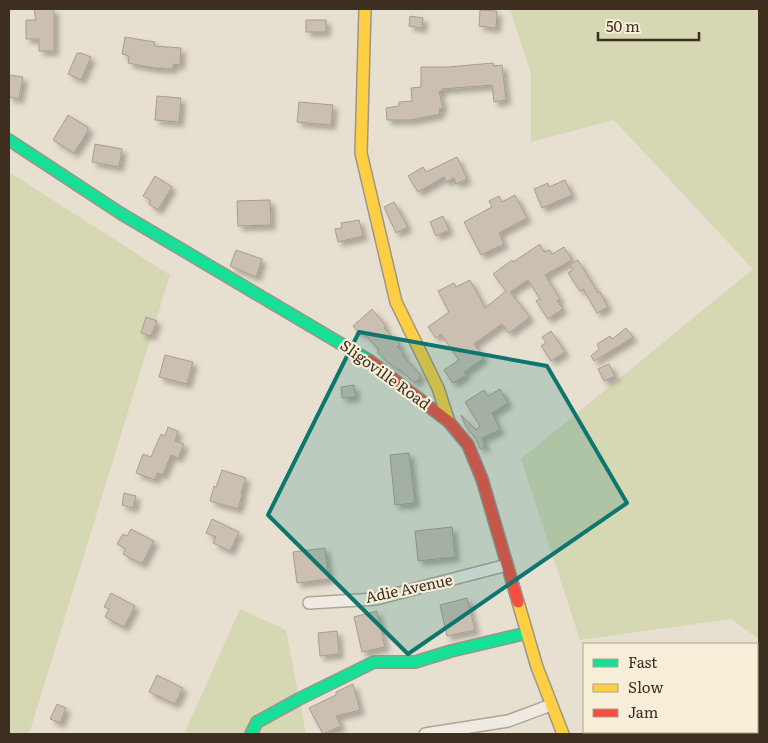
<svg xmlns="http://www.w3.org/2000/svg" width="768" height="743" viewBox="0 0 768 743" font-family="Literata,serif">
  <defs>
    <filter id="shadow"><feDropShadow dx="4.5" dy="4.5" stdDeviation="2.5" flood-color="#0004"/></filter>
  </defs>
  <rect width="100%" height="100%" fill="#e7e0d1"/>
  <g fill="#d6d7b3">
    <polygon points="510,9 759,9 759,639 731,619 580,640 521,459 753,269 614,120 531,142 531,74"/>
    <polygon points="9,172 170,275 29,734 9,734"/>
    <polygon points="240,609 286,630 306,734 184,734"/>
  </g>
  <g fill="#cbbfb2" stroke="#a89c90" filter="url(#shadow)">
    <polygon points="34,9 54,9 54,51 39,51 39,39 26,39 26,20 36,20"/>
    <polygon points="480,10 497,11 496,28 479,26"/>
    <polygon points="410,16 423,18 422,28 409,26"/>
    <rect x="306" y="20" width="20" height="12"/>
    <polygon points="125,37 155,42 154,46 181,48 180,65 173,64 173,69 154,68 128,63 129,56 122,54"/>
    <polygon points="77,53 81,53 91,57 81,80 68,74"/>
    <polygon points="493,63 494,66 502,65 506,100 494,102 492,85 442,89 442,91 439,92 443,108 439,109 440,114 412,120 387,120 386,108 399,106 399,102 412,101 411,88 421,87 421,67 448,67"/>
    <polygon points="9,75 23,77 19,99 9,97"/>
    <polygon points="157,96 181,98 179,122 155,120"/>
    <polygon points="299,102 333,105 331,125 297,122"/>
    <polygon points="68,115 88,127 88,131 74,153 53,140"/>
    <polygon points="95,144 122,149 119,167 92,162"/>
    <polygon points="457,157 467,179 456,184 454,178 446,182 444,177 418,192 408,176 423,167 426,172"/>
    <polygon points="155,176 172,187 158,210 149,204 151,201 143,196"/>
    <polygon points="565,180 572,195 542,208 534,189 548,183 549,187"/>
    <polygon points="515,195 527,218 499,233 504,244 481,255 464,222 492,207 489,201 499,196 502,202"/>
    <polygon points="270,200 271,225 238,226 237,201"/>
    <polygon points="394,202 408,227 396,233 384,207"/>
    <polygon points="443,216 449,230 436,236 430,222"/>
    <polygon points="359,220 363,236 338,242 335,229 342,228 341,223"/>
    <polygon points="540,244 544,252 550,250 552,254 564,247 572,260 545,275 560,299 557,301 563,309 548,319 536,301 540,299 528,280 510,292 530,317 509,333 502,324 474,344 484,358 464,372 466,375 453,383 444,370 459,360 441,334 436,338 428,327 449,312 438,291 454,283 456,287 470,280 485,308 506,291 493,274 512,260 513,262"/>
    <polygon points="236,250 262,259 256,277 230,266"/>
    <polygon points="578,260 598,293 600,292 608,307 597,313 583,289 580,291 568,273 573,270 570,265"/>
    <polygon points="372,309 386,326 384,328 400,344 397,347 404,353 402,355 419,373 421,376 415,383 399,369 398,370 386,361 377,352 379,350 363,332 359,333 353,326"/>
    <polygon points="146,317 157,321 151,336 141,333"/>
    <polygon points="626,328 633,337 621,345 594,361 591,356 599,349 597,344 610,336 612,339"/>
    <polygon points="551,331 565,352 551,361 541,346 546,343 542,337"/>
    <polygon points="165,355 193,362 187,384 159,377"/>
    <polygon points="609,364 615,376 604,381 598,369"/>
    <polygon points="354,385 355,397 342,398 341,387"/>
    <polygon points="500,389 508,403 492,413 500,430 482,438 485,447 480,449 476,439 466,427 461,415 476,430 480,426 465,402 484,390 488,396"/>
    <polygon points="168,427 178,431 175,441 184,444 178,458 171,455 163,475 157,473 155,480 136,473 143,454 151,457 161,434 165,436"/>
    <polygon points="409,453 415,503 395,505 390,455"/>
    <polygon points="222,470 246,478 241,494 242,495 238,509 210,501 214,486 216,487"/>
    <polygon points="124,493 136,496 133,508 122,505"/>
    <polygon points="212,519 239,532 230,551 213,543 216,537 206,533"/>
    <polygon points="452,527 455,557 418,561 415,531"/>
    <polygon points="131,529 154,541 142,564 123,554 126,549 117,544 123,534 127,536"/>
    <polygon points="325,548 329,579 297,583 293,552"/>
    <polygon points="111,593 135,606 124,627 105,617 109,609 104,607"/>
    <polygon points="467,598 475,630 447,636 440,605"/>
    <polygon points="377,611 385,647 362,652 354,617"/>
    <polygon points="337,631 339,654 320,656 318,633"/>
    <polygon points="157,675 183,688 175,704 149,692"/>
    <polygon points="353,684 360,710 336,716 341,726 323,734 309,708 336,695 336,692"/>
    <polygon points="57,704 66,708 60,723 50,719"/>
  </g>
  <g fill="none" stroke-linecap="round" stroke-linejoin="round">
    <defs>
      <g id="street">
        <polyline points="309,603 376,599 507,565"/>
        <polyline points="425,734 508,721 551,705"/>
      </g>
      <g id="fast">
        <polyline points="9,140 120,213 370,361"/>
        <polyline points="251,734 257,722 299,699 374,662 415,662 451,651 527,633"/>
      </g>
      <g id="slow">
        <polyline points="365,9 361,153 396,302 438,388 449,422"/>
        <polyline points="518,602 537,667 563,734"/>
      </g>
      <polyline id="jam" points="370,361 449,422 468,445 482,479 518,602"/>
    </defs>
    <use href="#street" stroke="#ada599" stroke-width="14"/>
    <use href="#fast" stroke="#9c958a" stroke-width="14"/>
    <use href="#slow" stroke="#9c958a" stroke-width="14"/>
    <use href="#jam" stroke="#9c958a" stroke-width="14"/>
    <use href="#street" stroke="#efebe3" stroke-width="11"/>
    <use href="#fast" stroke="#16e098" stroke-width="11"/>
    <use href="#slow" stroke="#ffcf43" stroke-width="11"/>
    <use href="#jam" stroke="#f24e42" stroke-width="11"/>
  </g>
  <path fill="#0f766e" fill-opacity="0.2" stroke="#0f766e" stroke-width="4" stroke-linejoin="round" d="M359,332L547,366L627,503L408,654L268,515Z"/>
  <g text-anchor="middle" stroke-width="4.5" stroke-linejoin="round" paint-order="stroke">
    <g font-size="15" fill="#3d2e20" stroke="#f7eed8">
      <text transform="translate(385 375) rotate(36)" y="5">Sligoville Road</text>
      <text transform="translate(409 589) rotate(-12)" y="5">Adie Avenue</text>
    </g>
  </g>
  <rect width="768" height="743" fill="none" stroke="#3d2e20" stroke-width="20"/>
  <rect x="583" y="643" width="175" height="90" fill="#f7eed8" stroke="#ada18e"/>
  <rect x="593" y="659" width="25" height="8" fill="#16e098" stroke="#ada18e"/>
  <text x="628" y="668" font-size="15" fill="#3d2e20">Fast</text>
  <rect x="593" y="684" width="25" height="8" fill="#ffcf43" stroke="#ada18e"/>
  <text x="628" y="693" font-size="15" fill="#3d2e20">Slow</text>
  <rect x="593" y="709" width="25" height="8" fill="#f24e42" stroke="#ada18e"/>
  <text x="628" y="718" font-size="15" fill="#3d2e20">Jam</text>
  <path d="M598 32v8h101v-8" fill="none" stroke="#3d2e20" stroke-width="2.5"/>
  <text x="606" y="32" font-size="15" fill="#3d2e20" stroke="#f7eed8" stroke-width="4" paint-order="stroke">50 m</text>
</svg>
